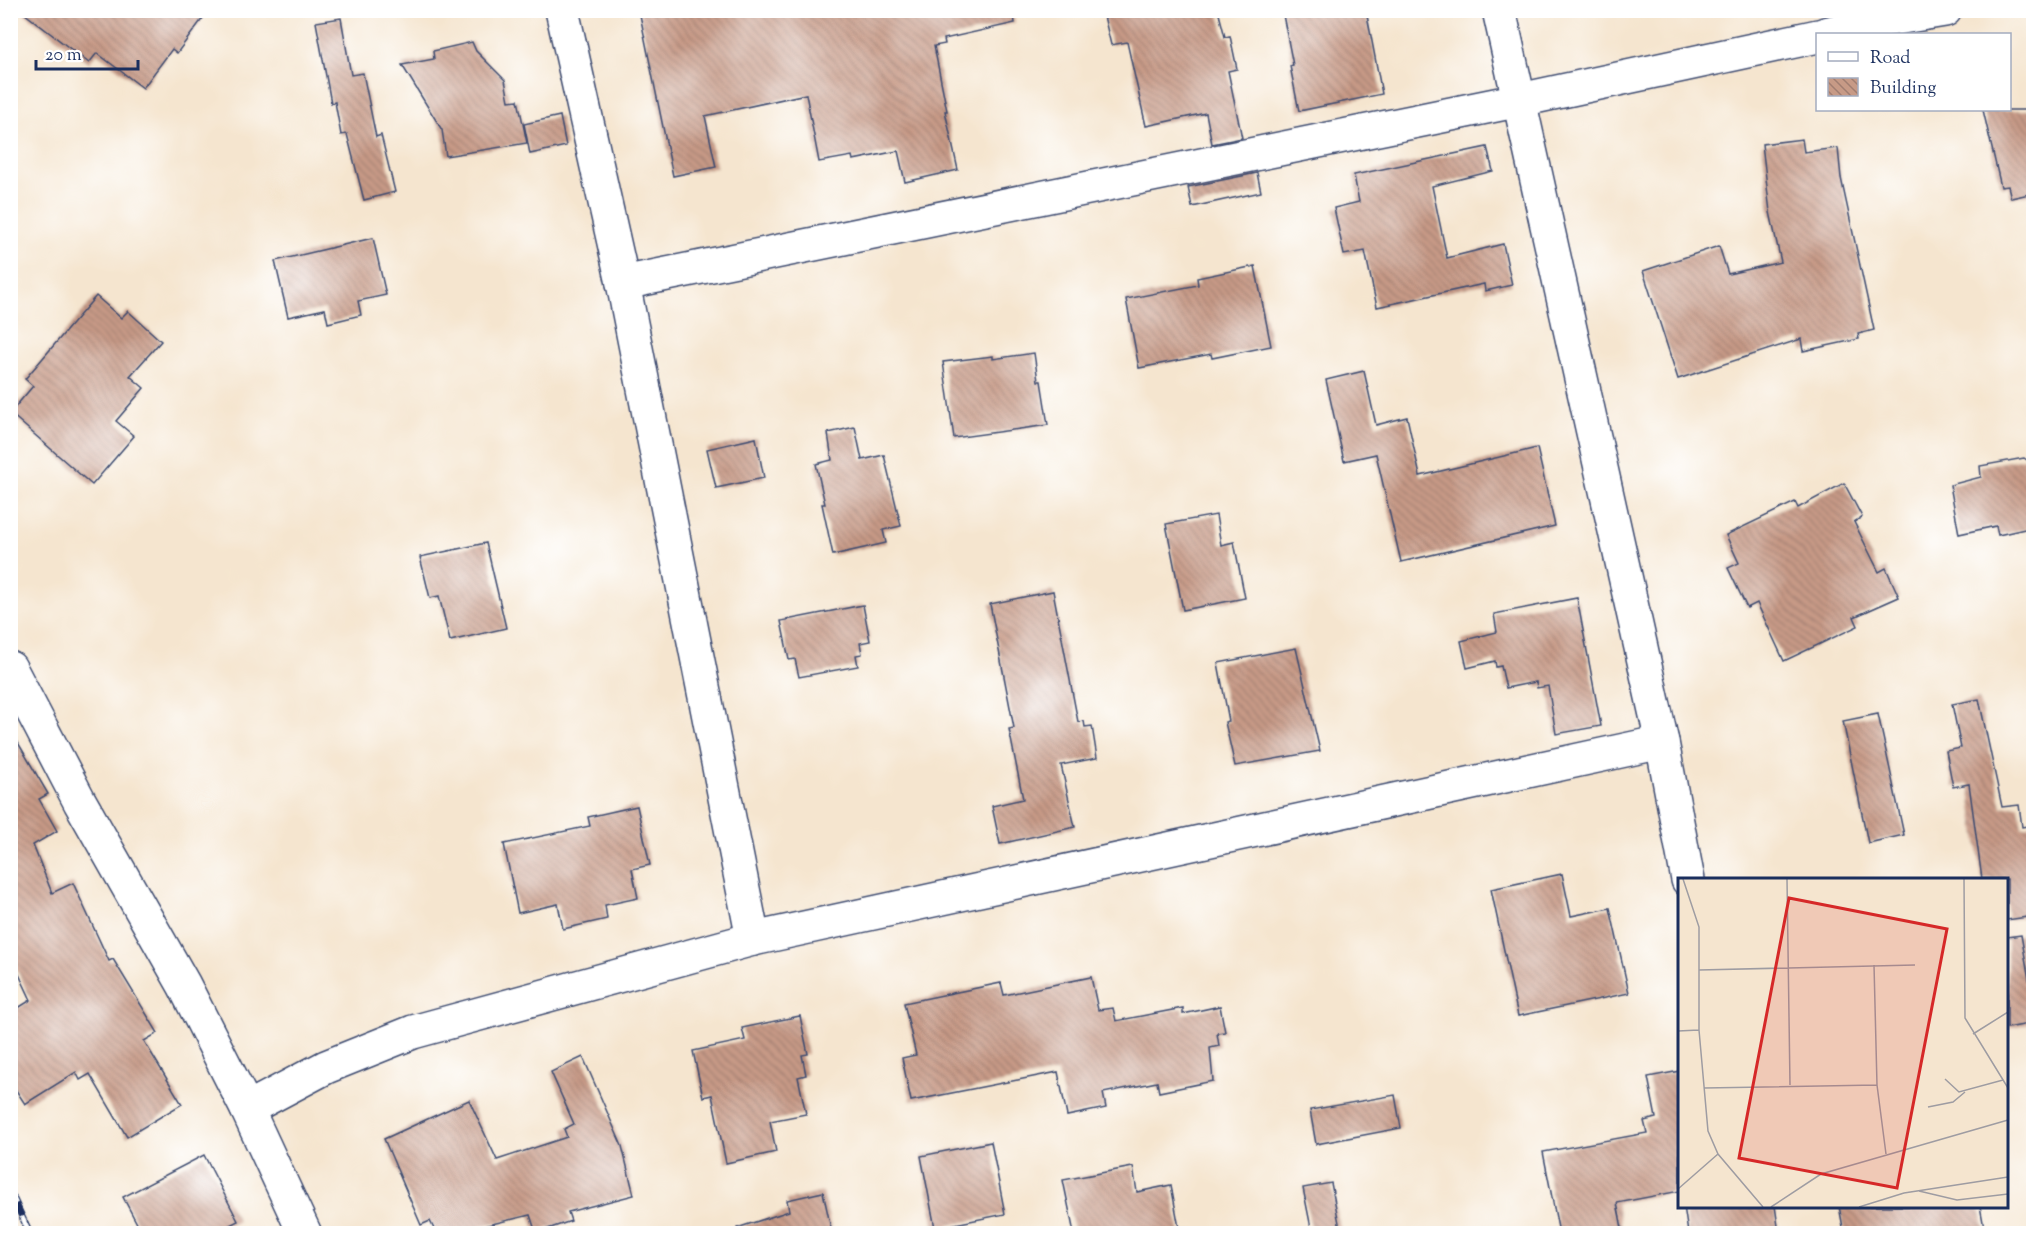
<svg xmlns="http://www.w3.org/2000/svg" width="2044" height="1244" viewBox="0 0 2044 1244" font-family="'Sorts Mill Goudy',serif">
  <defs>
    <pattern id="building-back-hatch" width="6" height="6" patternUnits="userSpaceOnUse" patternTransform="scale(1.5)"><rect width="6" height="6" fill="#c79a86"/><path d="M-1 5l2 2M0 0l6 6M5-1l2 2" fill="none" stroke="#a17e71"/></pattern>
  </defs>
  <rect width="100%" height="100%" fill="#fff"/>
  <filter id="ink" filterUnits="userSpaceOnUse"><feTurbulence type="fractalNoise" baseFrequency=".0167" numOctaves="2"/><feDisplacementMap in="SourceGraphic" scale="12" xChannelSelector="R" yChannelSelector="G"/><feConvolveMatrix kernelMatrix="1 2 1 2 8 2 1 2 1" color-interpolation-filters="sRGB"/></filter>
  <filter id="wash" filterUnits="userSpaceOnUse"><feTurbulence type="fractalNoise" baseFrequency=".008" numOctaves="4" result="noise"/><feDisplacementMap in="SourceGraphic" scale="24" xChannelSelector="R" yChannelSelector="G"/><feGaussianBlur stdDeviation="1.35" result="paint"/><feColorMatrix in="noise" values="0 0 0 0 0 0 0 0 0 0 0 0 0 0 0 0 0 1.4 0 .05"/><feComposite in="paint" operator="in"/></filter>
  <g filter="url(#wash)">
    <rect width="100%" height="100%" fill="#f5e5cf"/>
    <g id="blocks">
      <g fill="url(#building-back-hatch)">
        <polygon points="20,10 209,10 177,53 172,49 143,88 97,53 89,63"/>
        <polygon points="639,10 923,10 924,17 956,10 1013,10 1015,23 944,39 945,44 934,46 947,111 945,111 958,170 905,182 898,151 853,160 852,156 819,162 806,94 705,116 716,167 673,176"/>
        <polygon points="1218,10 1225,37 1230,36 1237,69 1228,71 1242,138 1212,144 1206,113 1146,126 1127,42 1111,45 1104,16 1129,11"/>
        <polygon points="1282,10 1366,10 1382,94 1299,111 1290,66 1293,65"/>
        <polygon points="341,18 351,75 363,73 376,137 381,135 395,192 364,200 347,134 341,135 335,102 331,103 316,22"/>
        <polygon points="472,42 476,51 505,80 509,101 518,100 527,143 446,156 442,130 402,65 434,59 433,51"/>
        <polygon points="1983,110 2034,110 2034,193 2011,198 2008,186 2001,187"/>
        <polygon points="560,116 566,146 530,154 524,124"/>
        <polygon points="1802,139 1804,152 1838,148 1841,178 1874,330 1858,334 1859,339 1803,351 1801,339 1678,379 1643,271 1719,246 1728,274 1781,262 1770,212 1762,144"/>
        <polygon points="1487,147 1493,171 1432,186 1447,258 1503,244 1512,285 1485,291 1484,284 1377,307 1365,251 1344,255 1334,208 1359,202 1354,175"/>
        <polygon points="1257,173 1261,192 1192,207 1188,187"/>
        <polygon points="373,238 386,295 358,301 361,315 328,323 325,309 288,317 275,261"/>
        <polygon points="1255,266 1271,346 1212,358 1211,354 1139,368 1126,299 1198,285 1197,278"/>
        <polygon points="96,296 121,318 128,311 161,341 130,376 144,388 116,421 134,436 92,485 10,413 33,386 25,379"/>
        <polygon points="1034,353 1038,381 1041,381 1048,425 954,438 943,362 993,356 993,359"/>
        <polygon points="1364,371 1376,425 1407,417 1420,476 1537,448 1555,526 1401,562 1376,454 1344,461 1326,380"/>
        <polygon points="855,427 862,460 884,455 901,526 883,530 886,543 833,555 822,504 825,504 816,464 832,460 828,433"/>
        <polygon points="756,438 764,478 716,488 707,449"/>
        <polygon points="2024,458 2034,465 2034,527 1998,535 1996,526 1959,534 1950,485 1981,477 1980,466"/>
        <polygon points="1844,483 1862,517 1854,522 1879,572 1886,568 1899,597 1854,617 1858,626 1784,661 1757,603 1747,608 1728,568 1739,563 1726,535 1795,502 1798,508"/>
        <polygon points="1216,515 1221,545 1234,542 1245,598 1183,610 1166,524"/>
        <polygon points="486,543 506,628 450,641 439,596 430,598 420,557"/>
        <polygon points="1053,591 1078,722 1084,721 1085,727 1092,726 1097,758 1061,765 1075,827 1000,844 992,806 1023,799 1009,729 1014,728 990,604"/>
        <polygon points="1577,598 1601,726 1556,734 1548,686 1537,688 1536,682 1506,688 1501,666 1496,667 1495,661 1467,668 1461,641 1497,632 1494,614"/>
        <polygon points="863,605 870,641 860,643 862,654 856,655 858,666 799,677 795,659 789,660 781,621"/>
        <polygon points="1296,648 1320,751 1235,766 1225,722 1229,721 1218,663"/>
        <polygon points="1979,699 2002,807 2019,805 2022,827 2034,825 2034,916 2007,920 2007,879 1982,879 1969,784 1953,787 1946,751 1961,748 1952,704"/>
        <polygon points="1878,714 1904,835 1868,843 1843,721"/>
        <polygon points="10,729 48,794 39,799 57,831 33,845 52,893 73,883 109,961 113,959 158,1033 144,1041 182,1104 127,1137 90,1074 80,1080 76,1072 25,1104 10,1081 10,1013 31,1000 10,955"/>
        <polygon points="637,806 650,865 632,869 638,898 605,905 607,919 563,929 558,904 518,913 504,844 590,826 588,817"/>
        <polygon points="1562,874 1571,916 1610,908 1629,993 1518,1016 1491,889"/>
        <polygon points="2021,935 2034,1007 2034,1023 2007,1028 2007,937"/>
        <polygon points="1091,977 1098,1010 1113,1008 1116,1021 1183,1008 1183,1014 1220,1006 1225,1032 1217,1033 1219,1046 1210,1048 1213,1081 1159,1092 1157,1082 1103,1093 1106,1108 1067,1116 1058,1072 911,1101 902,1058 916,1055 904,1003 1001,983 1004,995"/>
        <polygon points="800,1016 808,1054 802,1055 806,1075 798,1077 806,1114 770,1121 776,1152 726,1163 712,1095 703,1097 693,1051 745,1040 742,1028"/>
        <polygon points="583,1057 622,1146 634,1195 568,1212 571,1221 536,1233 530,1215 467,1230 459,1233 436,1233 430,1221 421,1225 384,1139 469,1100 497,1160 567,1137 564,1129 574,1124 551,1072"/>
        <polygon points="1680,1071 1680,1191 1617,1203 1623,1233 1559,1233 1543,1152 1647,1133 1644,1121 1656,1118 1648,1077"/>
        <polygon points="1395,1095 1401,1128 1316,1144 1310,1110"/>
        <polygon points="991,1142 1005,1214 935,1228 921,1156"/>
        <polygon points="204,1155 238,1221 214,1233 142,1233 123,1197"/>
        <polygon points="1133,1167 1137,1192 1171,1185 1180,1233 1074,1233 1063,1180"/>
        <polygon points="1331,1183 1341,1233 1312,1233 1303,1188"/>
        <polygon points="823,1192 832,1233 738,1233 737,1228 789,1211 787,1200"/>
        <polygon points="1684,1206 1775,1206 1779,1233 1688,1233"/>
        <polygon points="1839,1206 1980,1206 1985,1233 1844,1233"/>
      </g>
    </g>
  </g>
  <g filter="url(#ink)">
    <use href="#blocks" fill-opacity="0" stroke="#3c4a6f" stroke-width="1.5"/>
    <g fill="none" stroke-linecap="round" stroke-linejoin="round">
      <defs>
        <g id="minor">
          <polyline points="562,10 623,283 753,939"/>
          <polyline points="1499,10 1662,742 1688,880"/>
          <polyline points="1825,34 1884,20 1945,10"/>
          <polyline points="623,283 1520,100 1818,36"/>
          <polyline points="10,668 80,802 184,985 247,1109 305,1234"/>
          <polyline points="247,1109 326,1067 413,1032 753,939 1662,742"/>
        </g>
      </defs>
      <use href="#minor" stroke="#3c4a6f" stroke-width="36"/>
      <use href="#minor" stroke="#fff" stroke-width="33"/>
      <defs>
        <polyline id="rail" points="10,1191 30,1234"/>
      </defs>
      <use href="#rail" stroke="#1b2f5e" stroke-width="7"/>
      <use href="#rail" stroke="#fff" stroke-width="4.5" stroke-dasharray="14" stroke-linecap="butt"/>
    </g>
  </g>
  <g transform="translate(1678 878)">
    <rect width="330" height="330" fill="#f5e5cf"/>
    <path fill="none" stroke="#9e9ca2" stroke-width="1.5" d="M5,1L21,49V152L30,253L40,276L85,329M109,1L112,207M286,1L287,140L330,210M196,87L199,207L208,276M21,92L237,87M0,153L21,152M295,156L330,134M267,201L281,214L325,202M26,210L199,207M250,229L275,224L287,214M0,311L40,276M241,313L279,322L330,316M93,329L143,296L330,242M181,329L226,315L330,299"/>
    <path fill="#d62828" fill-opacity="0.15" stroke="#d62828" stroke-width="3" d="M111,20L269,51L219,310L61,280Z"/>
    <rect width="330" height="330" fill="none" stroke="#1b2f5e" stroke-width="3"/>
  </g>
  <rect width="2044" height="1244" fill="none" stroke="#fff" stroke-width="36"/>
  <rect x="1816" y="33" width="195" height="78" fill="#ffffff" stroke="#a4acbf" stroke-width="1.5"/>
  <rect x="1828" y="52" width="30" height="9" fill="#ffffff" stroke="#a4acbf" stroke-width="1.5"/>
  <text x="1870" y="63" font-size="18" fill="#1b2f5e">Road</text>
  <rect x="1828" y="78" width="30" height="18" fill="url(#building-back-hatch)" stroke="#a4acbf" stroke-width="1.5"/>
  <text x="1870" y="93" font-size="18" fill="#1b2f5e">Building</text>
  <path d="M36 60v9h102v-9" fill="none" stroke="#1b2f5e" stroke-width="3"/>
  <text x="45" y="60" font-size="18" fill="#1b2f5e" stroke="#ffffff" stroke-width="4.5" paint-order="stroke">20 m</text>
</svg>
